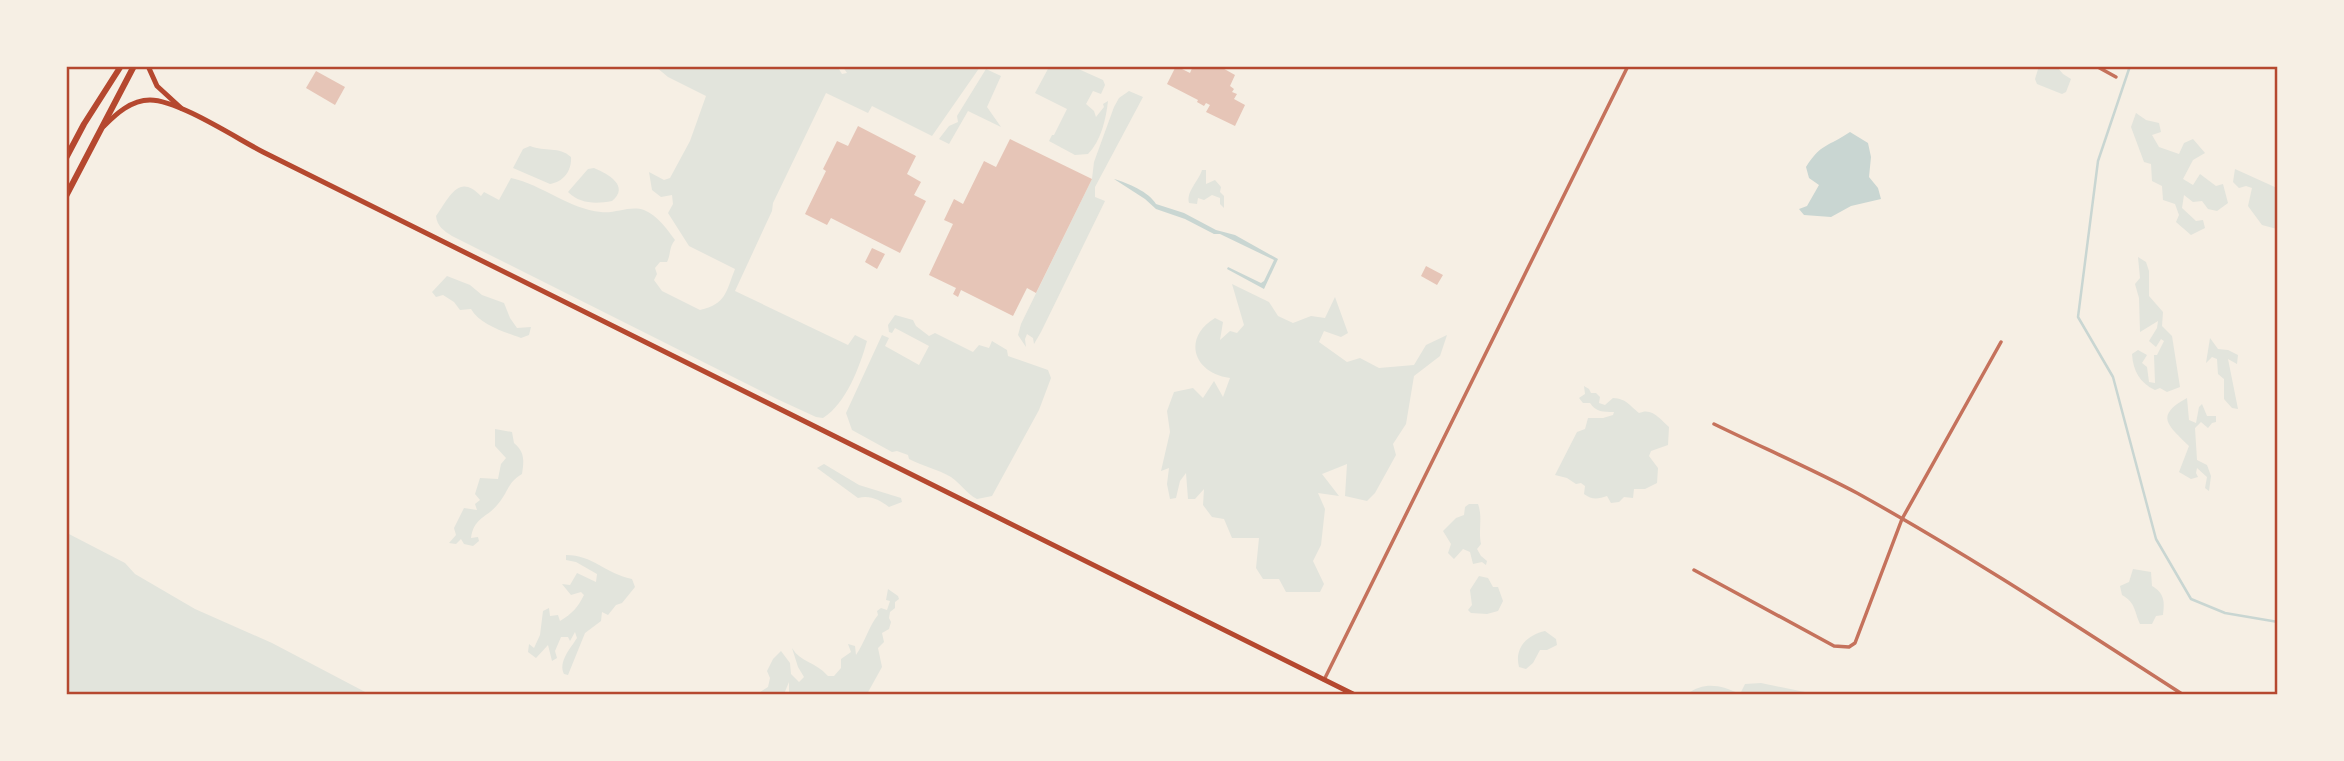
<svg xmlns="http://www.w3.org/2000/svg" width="2344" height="761" viewBox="0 0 2344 761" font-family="'Fira Sans Condensed',sans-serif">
  <rect width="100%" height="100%" fill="#f6efe4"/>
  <g fill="#e2e4dc">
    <path d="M837,66L842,74L847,73L843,67H980L932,136L872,106L868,113L826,93L773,203L772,211L735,291L848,345L855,335L867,341C860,366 846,404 823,418L816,417L777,399L452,236C444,231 437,226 436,216C450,196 459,173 481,196L484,192L499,200L511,178C543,185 569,209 601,212C615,214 630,205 644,210C658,216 666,228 675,240C669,247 671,254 667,262H660L655,268L657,274L654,280L662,291L700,310C726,304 726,292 735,269L689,246L668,213L673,204L672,195L661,197L652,190L649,172L664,180L670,178L690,141L706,96L668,77L656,67Z"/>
    <polygon points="2039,66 2057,67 2063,74 2071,79 2066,92 2062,94 2037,84 2035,79"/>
    <path d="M1049,67H1074L1103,80L1105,85L1101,94L1093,91L1086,104L1094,111L1096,117L1104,107L1103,104L1108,101C1106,119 1101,141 1088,154L1075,155L1049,141L1052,135H1054L1067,109L1035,93Z"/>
    <polygon points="986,69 1001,76 987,107 1001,127 968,111 949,144 939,139 949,126 958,122 957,116"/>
    <polygon points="1129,91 1143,97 1095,187 1095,197 1105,201 1041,332 1034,344 1033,338 1027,334 1025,339 1026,347 1018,335 1021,324 1092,179 1094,162 1114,107 1119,98"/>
    <polygon points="2136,113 2146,120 2159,123 2161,132 2152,135 2159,147 2179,154 2184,143 2193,139 2205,153 2193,160 2183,179 2193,185 2200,174 2216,186 2223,184 2228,203 2217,211 2208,209 2202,201 2193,202 2184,195 2182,208 2196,221 2203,220 2205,228 2191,235 2176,222 2179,215 2175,204 2163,200 2162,186 2152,181 2151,164 2144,162 2131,127"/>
    <path d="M530,146C545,152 559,146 571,157C572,171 563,182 550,184L513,168L523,149Z"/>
    <path d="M594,168C608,174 630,186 612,201C596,204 580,204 568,192L588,169Z"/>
    <polygon points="2235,169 2277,188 2277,229 2262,225 2248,206 2252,188 2246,186 2239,188 2233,182"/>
    <path d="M1202,170H1206V184L1215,180L1221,187L1220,192L1224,196V208L1220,204V198L1212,195L1204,200L1198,198L1197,204L1189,203C1186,191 1199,181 1202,170Z"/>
    <path d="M2138,257L2146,262L2149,271V296L2163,312L2162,326L2172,336L2180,387L2167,392L2160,388L2155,390C2140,383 2133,371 2132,354L2138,350L2147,355L2142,363L2147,367L2149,382L2155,383L2154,355H2157L2164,341L2161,339L2156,347L2149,341L2157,328L2158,321L2140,332L2139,298L2135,284L2140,278Z"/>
    <path d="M447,276L470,285L482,295L504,303L510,318L517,328L531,327L529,335L521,338C505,332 480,325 471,309L460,310L454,302L443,295L436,297L432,292Z"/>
    <path d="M1232,284L1269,302L1278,316L1293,323L1311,316L1325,318L1335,297L1348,333L1341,337L1324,331L1319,342L1347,362L1360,358L1379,368L1414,365L1426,345L1447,335L1440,356L1414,376L1406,424L1393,444L1396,455L1375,493L1367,501L1345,496L1347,464L1322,474L1339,496L1318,493L1325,509L1321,545L1313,561L1324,584L1320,592H1286L1279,579H1263L1256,568L1259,538H1232L1224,519L1212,517L1203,505L1204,489L1195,499H1188L1186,473L1180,481L1176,498L1170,499L1167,484L1169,468L1161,471L1170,432L1167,411L1174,392L1193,388L1203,398L1214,381L1223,397L1230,378C1193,373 1182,338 1215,318L1223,322L1220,340L1230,331L1237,333L1244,325Z"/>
    <path d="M895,315L913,320L916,326L929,336L935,333L973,352L979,345L989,348L992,341L1007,350L1008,356L1048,370L1051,378L1039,410L992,496L977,499C967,494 961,484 951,477C937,469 923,466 909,459L908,455L897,451L892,452L852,430L846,413L882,335L889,338L885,346L919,365L929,346L895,328L892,333L889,332L888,325Z"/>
    <polygon points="2210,338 2218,349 2228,350 2238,355 2237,364 2228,359 2238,409 2232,408 2224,399 2224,379 2218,374 2217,359 2212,357 2206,363"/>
    <path d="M1584,386L1589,389L1591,393H1596L1600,397L1599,403L1605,405L1613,398C1627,399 1629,405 1639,413C1652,407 1660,419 1669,427L1668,445L1651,451L1649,456L1658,468L1657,483L1645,489H1634L1633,498L1624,497L1619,502L1611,503L1607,496C1598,499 1592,500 1584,494L1585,486L1581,483L1576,484L1567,478L1555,475L1577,432L1585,429L1588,418H1603L1613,415L1614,412C1603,412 1596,412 1590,403H1583L1579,398L1585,394Z"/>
    <path d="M2187,398L2189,420L2196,423L2199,407L2202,404L2207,416H2216V422L2212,423L2208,428L2201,422L2195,428L2197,460L2207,465L2211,476L2209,491L2205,488L2207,477L2197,468L2196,473L2198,477L2191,479L2179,472L2189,446C2168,425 2154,416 2187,398Z"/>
    <path d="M495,429L512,432L514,443C525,452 524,461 522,474C507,483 509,491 498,504C487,518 474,517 471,538L478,537L479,541L473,546L464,544L461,539L456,544L449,543L456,535L454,528L464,508L477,510L475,504L480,500L475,494L480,478L498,479L501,464L506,458L495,446Z"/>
    <path d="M824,464L859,485L901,498L902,502L889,507C879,500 871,495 858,498L817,468Z"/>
    <path d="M1469,504H1478C1483,518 1478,530 1481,544L1477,549L1481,556L1487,561L1486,565L1482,562L1473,564L1470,552L1463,549L1454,559L1448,553L1451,544L1443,531L1456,518L1464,515L1465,507Z"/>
    <polygon points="67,533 125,563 135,574 195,609 272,643 369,694 67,694"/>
    <path d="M566,555C593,555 604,573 632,579L635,587L622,603L616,605L608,615L602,612L601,621L585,633L568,675L564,674C558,662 570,649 577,638L575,632L570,641L568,637H561L555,651L557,658L552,661L548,645L536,658L528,652L529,644L534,648L540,635L543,611L549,608L550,616L558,615L560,621C572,614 578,607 584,595L581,592L571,595L562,584L570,585L577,573L596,582L597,574L576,562L566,560Z"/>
    <path d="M2133,569L2151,572L2152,586C2164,593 2165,601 2163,615L2156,616L2152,624H2140C2134,611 2136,603 2122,595L2120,586L2129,582Z"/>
    <polygon points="1479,576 1488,578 1493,587 1498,587 1503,601 1498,611 1487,614 1471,613 1468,610 1472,605 1470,590"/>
    <path d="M888,589L898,596L899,599L895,602V608L890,612L889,618L891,622L889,629L882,633L884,642L878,648L882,667L867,694H789V682L784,694H757L768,687L770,678L767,671L773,659L781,651L790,663L791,674L799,682L804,677L798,667L792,648C801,663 815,661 828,676H834L841,668V659L851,652L848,644L855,646L856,655C865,642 869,626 878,615L877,611L881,608L887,610L890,601L886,600Z"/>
    <path d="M1545,631L1556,639L1557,645L1547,650H1540L1533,663L1526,669L1519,667C1514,648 1527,635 1545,631Z"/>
    <path d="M1761,683L1805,692V694H1687C1705,681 1721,685 1740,694L1745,684Z"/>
  </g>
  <g fill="#c9d6d2">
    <path d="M1850,132L1868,143L1871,157L1869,177L1878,188L1881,199L1851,206L1831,217L1804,215L1799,209L1807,206L1819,185L1809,178L1806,167C1821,143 1828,147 1850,132Z"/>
    <path d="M1114,179C1128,183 1149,192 1156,204L1184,213L1216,230L1235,235L1278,259L1264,289L1227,269L1228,267L1261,283L1264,281L1274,260L1220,234H1214L1185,219L1156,209L1145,199Z"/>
  </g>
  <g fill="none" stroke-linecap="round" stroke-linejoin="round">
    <polyline stroke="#c9d6d2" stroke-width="2.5" points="2130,66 2098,161 2078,317 2113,377 2156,539 2191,599 2225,613 2278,622"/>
  </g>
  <g fill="#e6c5b7">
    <polygon points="1176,66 1190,73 1193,66 1219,66 1235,75 1230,86 1234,89 1232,92 1237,94 1234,99 1245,105 1235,126 1206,112 1210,105 1206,103 1204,106 1197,102 1198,100 1167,84"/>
    <polygon points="316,71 345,87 335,105 306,88"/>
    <polygon points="858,126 916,156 907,174 921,182 914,195 926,201 900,253 831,218 827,225 805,214 826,171 823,169 837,141 848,146"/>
    <polygon points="1010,139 1092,179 1036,293 1027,288 1013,316 961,290 958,297 953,294 956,288 929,275 953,224 944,220 954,199 963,204 984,161 996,167"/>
    <polygon points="872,248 885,254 877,269 865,262"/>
    <polygon points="1426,266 1443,275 1437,285 1421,276"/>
  </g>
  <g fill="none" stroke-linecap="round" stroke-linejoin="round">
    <g stroke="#c5725c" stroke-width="3.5">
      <polyline points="2096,66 2116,77"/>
      <path d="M1714,424C1761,447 1810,468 1857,493C1969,555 2075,625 2182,694"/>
      <polyline points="1694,570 1834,646 1849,647 1855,643 1902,519 2001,342"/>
      <polyline points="1324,680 1628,66"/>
    </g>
    <g stroke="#b5482f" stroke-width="5">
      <polyline points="148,66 157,86 181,108"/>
      <path d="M104,126C116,114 131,100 150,100C178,100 236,138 263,152L1353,694"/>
    </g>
    <g stroke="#b5482f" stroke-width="6">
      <polyline points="66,158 84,124 121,66"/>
      <polyline points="66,196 134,66"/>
    </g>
  </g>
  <rect width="2344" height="761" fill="none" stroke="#f6efe4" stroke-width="136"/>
  <rect x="68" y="68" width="2208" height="625" fill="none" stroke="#b5482f" stroke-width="2.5"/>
</svg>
